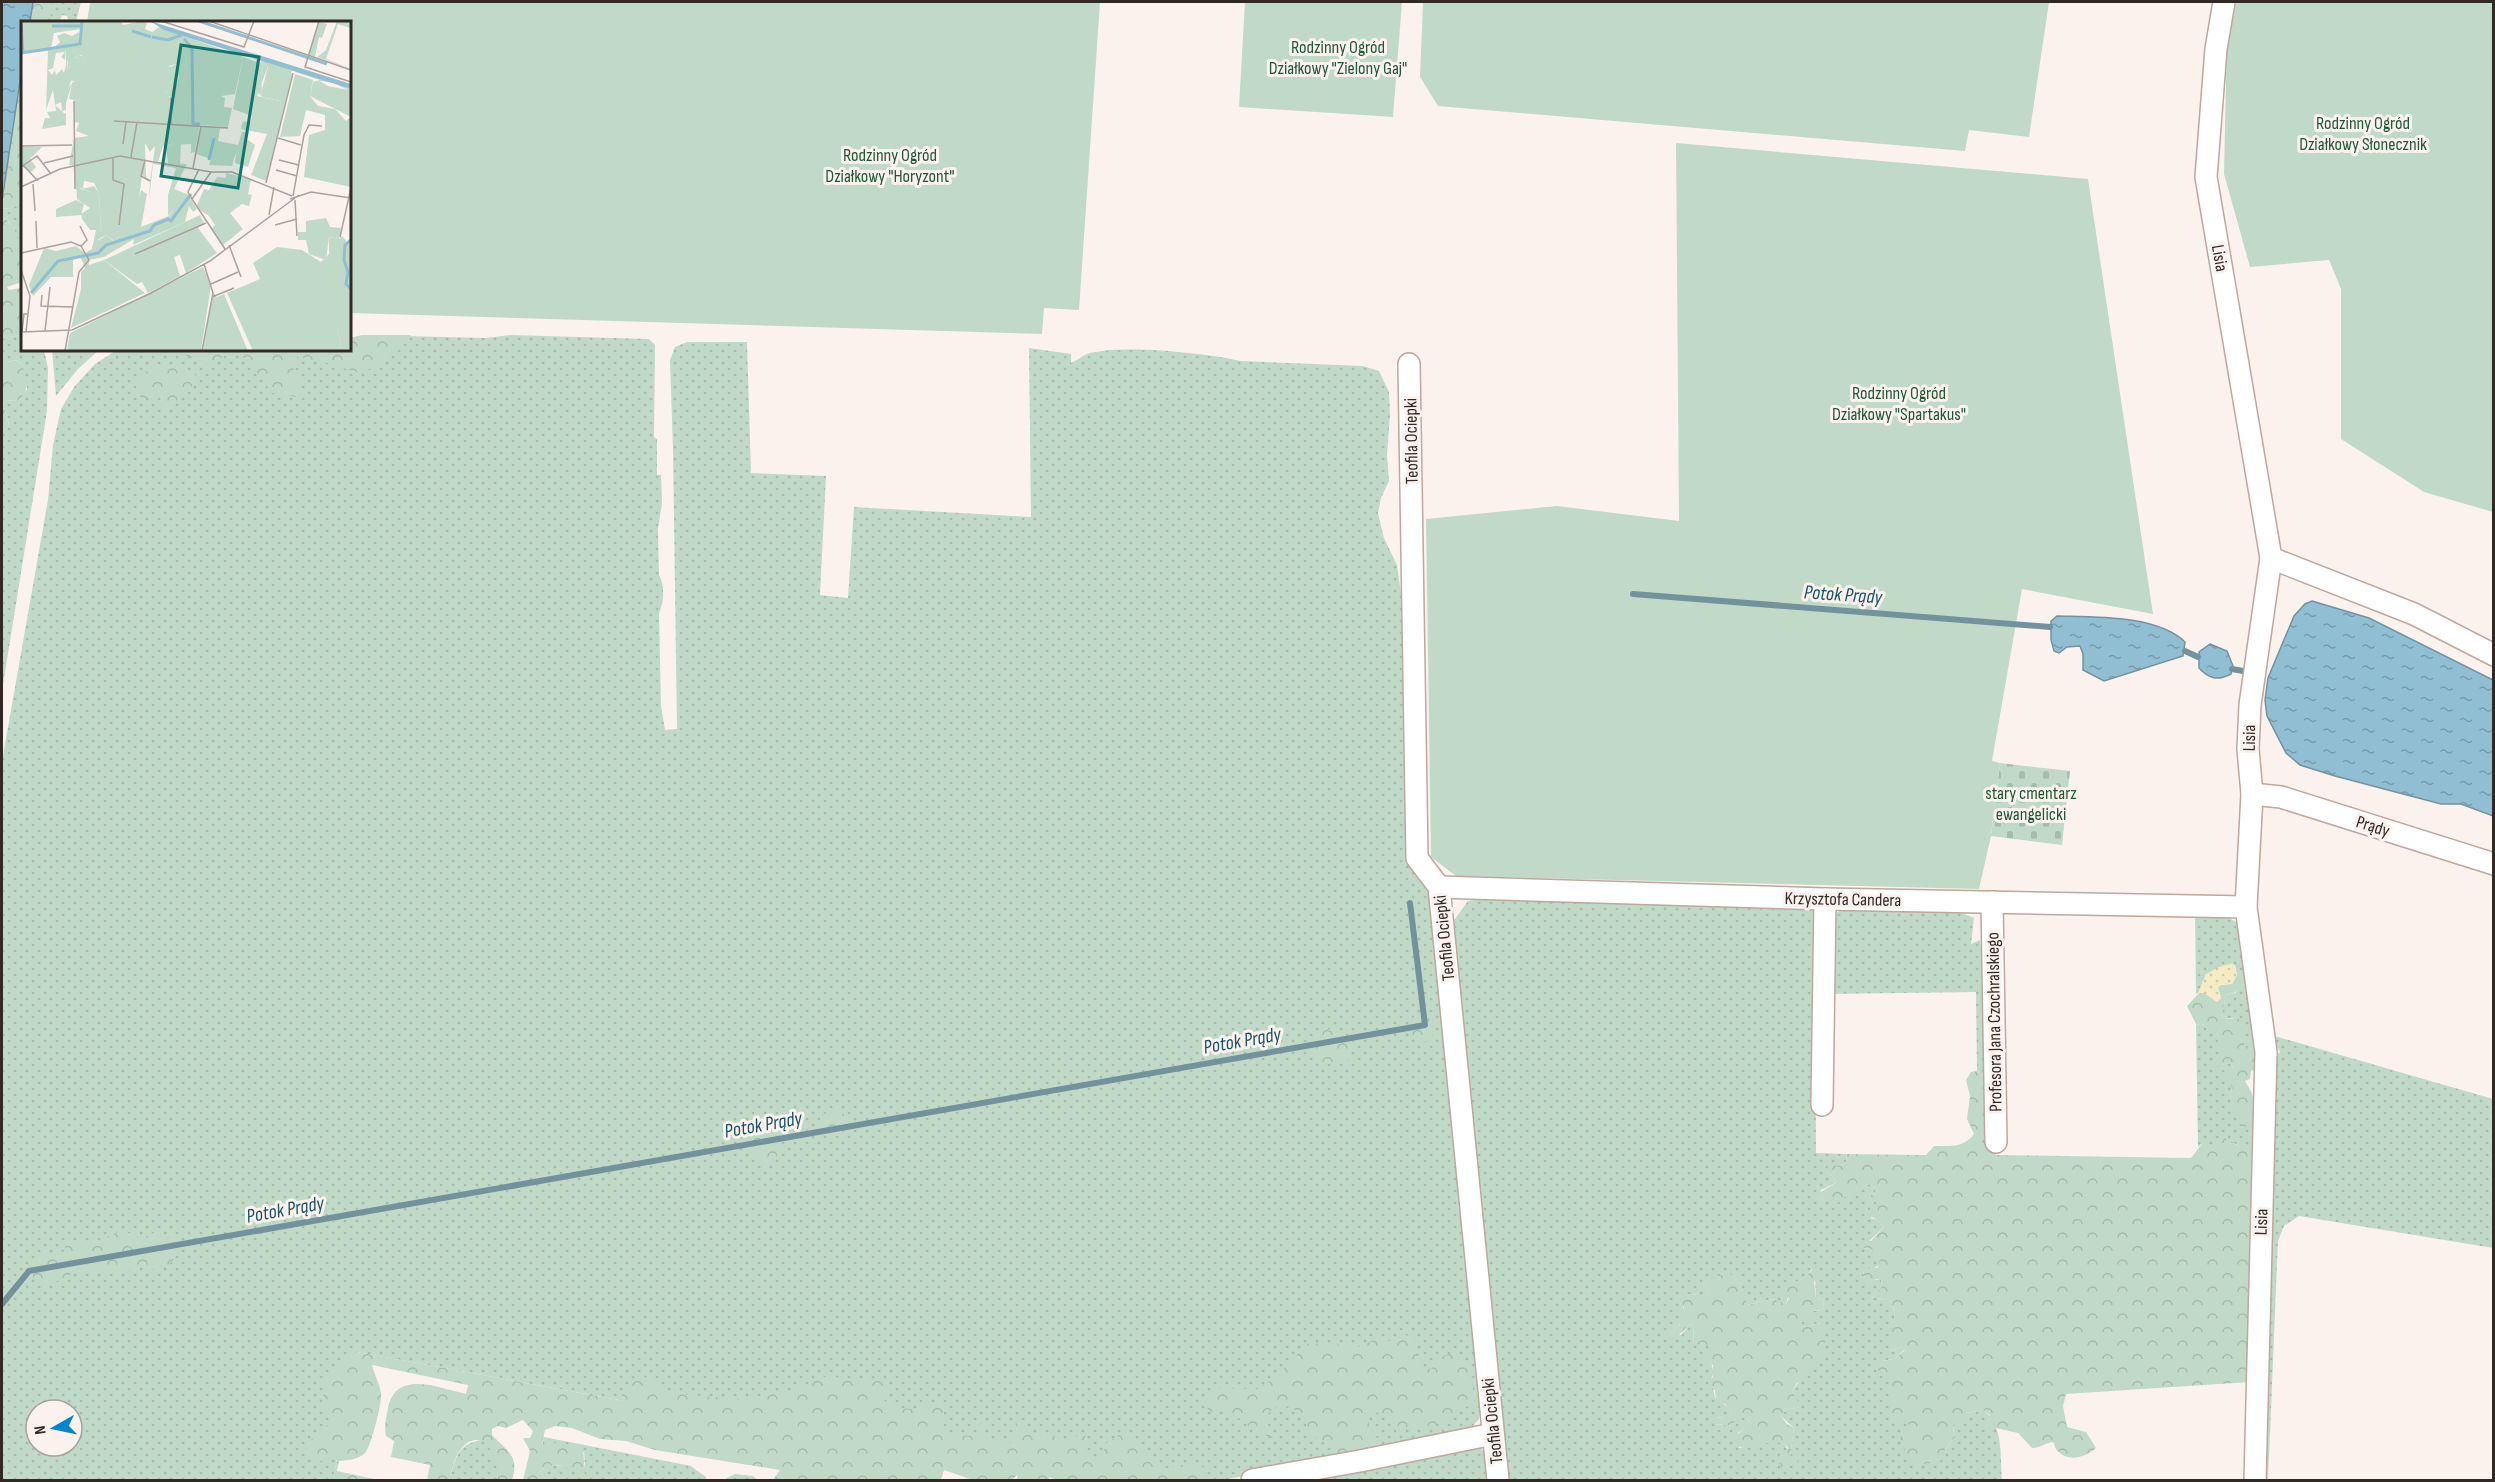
<svg xmlns="http://www.w3.org/2000/svg" width="2495" height="1482" viewBox="0 0 2495 1482" font-family="'Sofia Sans Condensed',sans-serif">
  <defs>
    <pattern id="grass-dots" width="8" height="8" patternUnits="userSpaceOnUse" patternTransform="scale(1.5)"><rect width="8" height="8" fill="#c0dac7"/><path d="M2 2h.1M6 6h.1" fill="none" stroke="#a5bbab" stroke-width="1.8" stroke-linecap="round"/></pattern>
    <pattern id="forest-crowns" width="20" height="18" patternUnits="userSpaceOnUse" patternTransform="scale(1.5)"><rect width="20" height="18" fill="#c0dac7"/><path d="M2 6a3 3 0 1 1 6 0M12 15a3 3 0 1 1 6 0" fill="none" stroke="#a5bbab"/></pattern>
    <pattern id="sand-dots" width="8" height="8" patternUnits="userSpaceOnUse" patternTransform="scale(1.5)"><rect width="8" height="8" fill="#f5ebc5"/><path d="M2 2h.1M6 6h.1" fill="none" stroke="#d2caa9" stroke-width="1.8" stroke-linecap="round"/></pattern>
    <pattern id="cemetery-stones" width="16" height="16" patternUnits="userSpaceOnUse" patternTransform="scale(1.5)"><rect width="16" height="16" fill="#c0dac7"/><path d="M2 7V4a2 2 0 0 1 4 0v3zM10 15v-3a2 2 0 0 1 4 0v3z" fill="#a5bbab"/></pattern>
    <pattern id="water-ripples" width="26" height="14" patternUnits="userSpaceOnUse" patternTransform="scale(1.5)"><rect width="26" height="14" fill="#90bfd3"/><path d="M2 4q2-2 4 0t4 0M15 11q2-2 4 0t4 0" fill="none" stroke="#769bab"/></pattern>
  </defs>
  <rect width="100%" height="100%" fill="#fcf2ed"/>
  <g fill="url(#grass-dots)" fill-rule="evenodd">
    <polygon points="51,2 81,2 76,22 69,22 67,16 62,15 60,21 55,22 50,20"/>
    <path d="M22,200V248L10,223L2,216V208C11,210 16,207 22,200Z"/>
    <polygon points="22,335 22,350 44,350 48,368 47,411 2,691 2,433 9,425 3,404 5,400 18,401 27,389 22,364 16,360 2,363 2,338"/>
    <path d="M363,335L486,338L511,335L649,339L655,345L654,437L657,439V475H661L662,503L658,529L659,575C665,585 664,602 659,613L661,706L665,730L677,729L673,450L670,360L675,347L687,342H747L751,473L826,476L820,595L848,598L854,507L1031,517L1029,348L1071,354V363C1076,361 1082,356 1087,354C1119,344 1207,353 1240,361L1363,366L1379,371L1389,392L1390,415L1387,455L1389,481L1381,498L1378,513L1384,538L1397,565L1405,622L1418,871L1432,898L1483,1405L1478,1420L1467,1433L1223,1480H1058L1049,1477L1048,1480H1017L1018,1473L357,1352L333,1480H2V761L48,500L53,445L61,409L74,387L95,364L117,350H350V338ZM36,1410H72V1446H36Z"/>
    <polygon points="52,350 99,350 78,369 56,396"/>
    <path d="M1494,897L1815,905L1816,1153L1847,1154L1846,1162L1842,1165H1836L1827,1171L1837,1182L1821,1190L1819,1199L1844,1195L1847,1197L1842,1205L1854,1191L1869,1184L1876,1189L1875,1193L1868,1197L1878,1202L1871,1218L1877,1220L1884,1227L1862,1248L1872,1249L1880,1259C1879,1270 1871,1268 1863,1272L1866,1282L1881,1279L1882,1286L1870,1297L1890,1300C1899,1316 1893,1334 1891,1351L1902,1347L1905,1349L1894,1359L1881,1361L1884,1372H1890L1889,1417L1921,1429L1945,1449L1954,1438L1953,1424L1966,1413L1983,1410C2004,1423 2000,1459 2002,1480H1507L1452,923L1468,901ZM1812,1269L1815,1278L1816,1298L1822,1299L1824,1304L1822,1310L1813,1311L1810,1306L1802,1321V1327L1821,1323L1816,1364L1806,1373L1792,1391L1800,1407L1786,1410L1781,1416L1794,1428L1790,1457L1785,1444L1773,1440L1739,1448L1738,1433L1747,1427L1749,1421L1745,1418H1736L1732,1426L1715,1424L1718,1417L1721,1418L1731,1413L1729,1408L1715,1398L1711,1378L1714,1373C1712,1365 1707,1355 1713,1347L1711,1344H1694L1693,1324L1689,1325L1681,1335L1669,1334L1680,1325C1679,1316 1685,1310 1683,1302L1694,1294L1701,1296L1708,1295L1709,1291L1702,1282L1714,1278L1740,1282L1746,1305L1773,1299L1786,1304L1792,1284L1804,1278Z"/>
    <polygon points="1845,908 1952,909 1974,918 1971,944 1980,940 1987,993 1986,1079 1977,1071 1976,992 1827,994 1833,915"/>
    <polygon points="2195,916 2226,916 2241,925 2250,969 2244,969 2237,975 2235,965 2206,974 2201,991 2196,994"/>
    <path d="M2247,983L2256,1026L2252,1033C2253,1041 2249,1049 2243,1055L2241,1052L2244,1042L2233,1018H2221L2226,995L2235,993Z"/>
    <polygon points="2196,1024 2205,1026 2208,1030 2217,1030 2221,1065 2230,1063 2233,1067 2230,1073 2232,1088 2230,1098 2237,1112 2258,1121 2257,1147 2240,1147 2234,1143 2216,1153 2205,1141 2198,1147"/>
    <polygon points="2271,1035 2493,1099 2493,1248 2299,1216 2284,1226 2278,1241 2268,1480 2262,1480 2273,1059 2280,1052"/>
    <polygon points="544,1437 691,1466 706,1477 706,1480 546,1480 540,1471 548,1465 585,1466 584,1452 542,1446"/>
    <path d="M482,1440C495,1448 500,1466 497,1480H449C456,1459 456,1444 482,1440Z"/>
    <polygon points="1479,1445 1491,1463 1493,1480 1282,1480"/>
    <polygon points="735,1474 753,1476 758,1480 723,1480"/>
  </g>
  <g fill="url(#forest-crowns)">
    <polygon points="33,2 52,2 50,20 55,22 30,22"/>
    <path d="M22,68V200C16,207 11,210 2,208V200Z"/>
    <path d="M2,216C24,234 23,255 22,282L7,287L9,290L21,288L22,291V335L2,338Z"/>
    <polygon points="363,335 411,335 378,365 360,373 320,361 297,357 293,368 302,386 297,397 272,393 248,361 233,350 350,350 350,338"/>
    <polygon points="174,350 232,350 210,366"/>
    <path d="M16,360L22,364C26,378 31,391 18,401L5,400L3,404L9,425L2,433V363Z"/>
    <path d="M178,363L196,375C192,393 181,401 165,409L159,395L141,399L133,380L155,366Z"/>
    <path d="M2249,968C2247,985 2243,991 2226,995L2221,1018L2240,1019L2245,1035L2243,1055L2252,1038L2253,1029L2256,1030L2257,1068L2251,1071L2250,1079L2245,1081L2252,1093L2258,1121L2251,1126L2242,1127L2230,1098L2232,1088L2230,1083L2225,1081L2233,1067L2230,1063L2213,1067L2211,1064L2215,1058L2219,1057L2217,1030H2208L2205,1026L2196,1024L2187,1006L2199,993L2204,992L2216,1001L2221,998L2217,987L2221,985L2232,984C2236,976 2239,969 2249,968Z"/>
    <polygon points="1417,1014 1433,1020 1432,1037 1425,1042 1413,1037 1409,1021"/>
    <path d="M1326,1029C1340,1029 1347,1034 1354,1045L1346,1064H1329L1316,1059L1313,1043Z"/>
    <path d="M1977,1071L1986,1079L1996,1155L2191,1158L2205,1140L2215,1152L2214,1143L2225,1138L2240,1147H2257L2250,1382L2066,1394L2063,1406L2067,1427L2086,1432L2096,1448C2086,1457 2068,1463 2058,1451C2055,1449 2055,1445 2053,1442C2045,1443 2040,1448 2032,1448L2018,1433L1987,1426V1420L1990,1415L1983,1410L1967,1413L1969,1416L1953,1425L1954,1438L1945,1449L1941,1461L1917,1465L1908,1457L1900,1438L1904,1430L1918,1428L1889,1418V1372L1880,1374L1877,1367L1881,1361L1894,1359L1905,1350L1902,1347L1891,1351C1885,1335 1902,1321 1890,1300L1870,1297L1871,1292L1877,1291L1882,1286L1881,1280L1876,1279L1870,1285L1866,1283L1863,1271L1870,1268H1877L1880,1259L1873,1253L1872,1249L1861,1248L1862,1241H1871L1884,1227L1877,1220L1866,1213L1877,1202H1864L1865,1199L1875,1193L1876,1189L1869,1184L1855,1191L1853,1201H1849L1842,1206L1839,1202L1846,1197L1818,1199L1819,1193L1837,1182L1827,1171L1828,1166L1842,1165L1846,1162L1847,1154L1926,1155L1934,1146C1949,1146 1964,1148 1974,1134L1967,1119L1970,1096L1966,1080L1971,1072Z"/>
    <polygon points="830,1111 840,1111 846,1116 845,1128 839,1136 825,1136 819,1122 821,1116"/>
    <path d="M755,1124C771,1125 774,1134 782,1147L776,1159L764,1164C749,1157 739,1145 745,1128Z"/>
    <path d="M374,1197L379,1201V1217L369,1219L365,1215L330,1222L327,1211C345,1211 363,1213 374,1197Z"/>
    <path d="M120,1231L136,1235L140,1239L155,1232L157,1235L177,1239C183,1256 168,1270 151,1270C147,1270 140,1267 137,1266C111,1281 106,1270 81,1272C67,1273 50,1287 42,1287L34,1279L30,1267L43,1251L61,1256L68,1241L83,1240L91,1244Z"/>
    <path d="M1817,1265L1819,1269V1274L1814,1282L1816,1298L1822,1299L1824,1304L1822,1310L1813,1311L1811,1308V1319L1802,1321V1327L1821,1323C1830,1342 1824,1363 1806,1373L1807,1380L1797,1383L1792,1391L1801,1407L1786,1410L1781,1416L1787,1424L1794,1428L1790,1457L1799,1459L1795,1465L1780,1467L1779,1456L1788,1448L1785,1444C1765,1438 1750,1452 1733,1445V1440C1738,1432 1746,1430 1749,1421L1745,1418H1736L1732,1426L1715,1424L1716,1417L1721,1418L1731,1412L1725,1404L1716,1402L1715,1390L1708,1387L1709,1379L1713,1377V1365L1704,1361L1708,1356V1351L1713,1347L1711,1345L1694,1344L1693,1324L1689,1325L1677,1337L1669,1336V1334L1680,1325L1679,1317L1684,1307L1680,1300L1682,1296C1691,1292 1698,1297 1708,1294L1709,1291L1702,1282L1706,1276L1714,1278C1739,1265 1742,1286 1747,1305L1773,1299L1786,1304L1789,1298L1781,1294L1784,1288L1804,1278Z"/>
    <path d="M1409,1335L1413,1337L1423,1368L1431,1369L1444,1356L1452,1353C1472,1362 1473,1384 1474,1403L1458,1411L1452,1420C1436,1422 1419,1432 1403,1428C1392,1425 1391,1416 1378,1412L1369,1417V1425L1382,1446L1345,1458L1310,1433L1303,1417L1290,1406L1273,1408L1265,1418L1275,1440C1268,1436 1260,1433 1253,1429C1233,1416 1236,1409 1209,1412L1204,1400L1212,1388L1258,1389L1277,1376L1307,1344L1324,1343L1358,1347L1376,1339L1390,1341Z"/>
    <path d="M357,1352L624,1401L621,1393L631,1382L643,1376L662,1387L664,1393L755,1400L767,1391H791L827,1376L866,1381L879,1378L890,1384L891,1392L884,1400C900,1414 925,1409 941,1400L944,1408L943,1432L948,1435L975,1436L981,1422L985,1427V1438L1008,1444L1014,1440V1425L1018,1421L1028,1426L1032,1439L1049,1433L1063,1442L1073,1439L1082,1433L1087,1438L1085,1451L1088,1457L1099,1459L1103,1455L1106,1443C1115,1439 1120,1432 1129,1430C1137,1444 1148,1457 1160,1468C1174,1469 1190,1460 1202,1464L1210,1480H1058L1049,1477L1048,1480H1017L1018,1474L1012,1480H973L944,1470L941,1480H773L780,1470L655,1450L626,1441L600,1439L572,1428L555,1426L545,1430L542,1445L559,1442L583,1448L585,1476C567,1472 561,1456 540,1471L546,1480H523L530,1451L523,1438H530L533,1431L523,1420L506,1428L498,1426L492,1429V1435C507,1451 520,1456 512,1480H497C501,1460 483,1423 461,1449C454,1457 452,1470 449,1480H427L430,1465L391,1457L394,1441L386,1436C384,1426 386,1418 388,1408C396,1369 438,1388 466,1394L468,1385L372,1365C374,1374 380,1384 381,1394C382,1404 371,1446 365,1453C358,1460 348,1460 339,1461L337,1471L379,1480H320L322,1478L333,1479L337,1460L331,1458L315,1463L308,1458C304,1433 323,1437 330,1420L322,1404L326,1378L331,1371Z"/>
  </g>
  <polygon fill="url(#sand-dots)" points="2233,963 2237,975 2232,984 2221,985 2218,987 2221,998 2217,1002 2204,993 2198,993 2206,974 2219,967"/>
  <polygon fill="url(#cemetery-stones)" points="2000,763 2070,771 2062,845 1991,836"/>
  <g fill="#c0dac7">
    <polygon points="90,2 1100,2 1079,310 1044,308 1042,334 350,313 350,22 87,22"/>
    <polygon points="1245,2 1402,2 1393,117 1239,107"/>
    <polygon points="1423,2 2049,2 2029,137 1969,130 1965,151 1438,106 1420,77"/>
    <polygon points="2234,2 2493,2 2493,512 2424,492 2341,439 2341,289 2329,260 2250,267 2224,174 2227,34"/>
    <polygon points="1676,143 2088,179 2153,614 2022,589 1992,761 2000,763 1991,836 1979,889 1456,876 1431,857 1426,519 1557,506 1679,521"/>
  </g>
  <g fill="url(#water-ripples)" stroke="#74929e" stroke-width="1.5">
    <polygon points="2,2 33,2 30,22 22,22 22,68 2,200"/>
    <polygon points="2312,601 2369,618 2493,680 2493,816 2461,804 2441,804 2335,776 2300,765 2286,753 2267,716 2265,700 2268,678 2294,616 2305,604"/>
    <path d="M2057,616C2095,617 2157,615 2185,642L2183,656L2104,681L2083,670V654L2080,646L2067,647L2059,653L2054,651L2051,640V621Z"/>
    <path d="M2210,644L2227,651L2233,666L2231,674C2218,681 2209,679 2199,668V652Z"/>
  </g>
  <g fill="none" stroke-linecap="round" stroke-linejoin="round">
    <g stroke="#74929e" stroke-width="6">
      <polyline points="1633,594 2050,627"/>
      <polyline points="2185,651 2198,657"/>
      <polyline points="2232,669 2243,671"/>
      <polyline points="2,1304 29,1271 1425,1025 1410,903"/>
    </g>
    <defs>
      <g id="minor">
        <polyline points="2224,2 2216,49 2206,177 2271,558 2250,705 2248,749 2252,794 2246,907 2266,1052 2255,1480"/>
        <polyline points="1409,364 1417,858 1439,887 1498,1480"/>
        <polyline points="2271,558 2414,614 2494,655"/>
        <polyline points="2252,794 2281,797 2494,864"/>
        <polyline points="1439,887 1825,899 2246,907"/>
        <polyline points="1992,902 1996,1142"/>
        <polyline points="1822,1105 1825,899"/>
        <polyline points="1252,1480 1360,1461 1493,1434"/>
      </g>
    </defs>
    <use href="#minor" stroke="#bfa79c" stroke-width="24"/>
    <use href="#minor" stroke="#fff" stroke-width="21"/>
  </g>
  <g text-anchor="middle" stroke-width="6" stroke-linejoin="round" paint-order="stroke">
    <g font-size="18" fill="#1e5934" stroke="#fcf2ed">
      <text x="1338" y="53">Rodzinny Ogród<tspan x="1338" dy="21">Działkowy "Zielony Gaj"</tspan></text>
      <text x="2363" y="129">Rodzinny Ogród<tspan x="2363" dy="21">Działkowy Słonecznik</tspan></text>
      <text x="890" y="161">Rodzinny Ogród<tspan x="890" dy="21">Działkowy "Horyzont"</tspan></text>
      <text x="1899" y="399">Rodzinny Ogród<tspan x="1899" dy="21">Działkowy "Spartakus"</tspan></text>
      <text x="2031" y="799">stary cmentarz<tspan x="2031" dy="21">ewangelicki</tspan></text>
    </g>
    <g font-size="18" fill="#322824" stroke="#fcf2ed">
      <text transform="translate(2220 258) rotate(80)" y="6">Lisia</text>
      <text transform="translate(1411 441) rotate(-91)" y="6">Teofila Ociepki</text>
      <text transform="translate(2249 738) rotate(-89)" y="6">Lisia</text>
      <text transform="translate(2373 826) rotate(18)" y="6">Prądy</text>
      <text transform="translate(1843 899) rotate(1)" y="6">Krzysztofa Candera</text>
      <text transform="translate(1444 938) rotate(-96)" y="6">Teofila Ociepki</text>
      <text transform="translate(1994 1022) rotate(-91)" y="6">Profesora Jana Czochralskiego</text>
      <text transform="translate(2261 1222) rotate(-88)" y="6">Lisia</text>
      <text transform="translate(1492 1421) rotate(-96)" y="6">Teofila Ociepki</text>
    </g>
    <g font-size="20" font-style="italic" fill="#165368" stroke="#fcf2ed">
      <text transform="translate(1843 594) rotate(4)" y="7">Potok Prądy</text>
      <text transform="translate(1242 1040) rotate(-10)" y="7">Potok Prądy</text>
      <text transform="translate(763 1124) rotate(-10)" y="7">Potok Prądy</text>
      <text transform="translate(285 1209) rotate(-10)" y="7">Potok Prądy</text>
    </g>
  </g>
  <g transform="translate(21 21)">
    <rect width="330" height="330" fill="#fcf2ed"/>
    <path d="M61,0H100L102,4L122,0L126,2L124,8L131,11L138,6L222,36L214,73L200,75L204,77L203,86L211,87L207,106L179,104L174,131L170,132V123L146,124L147,129L142,125L137,141L132,140L134,125L129,131L124,122L125,156L129,159L132,141L166,143L153,168L166,173L147,195V174L155,147L132,143L128,179L129,160L121,154L118,178L120,169L126,173L120,206L99,215L96,222L85,214L76,219L80,209L78,172L73,162L63,160L62,167H68L69,171L60,167L55,169L52,144H48L53,117L68,115L55,110L58,102L54,101L53,79L48,78L51,62L58,59L50,60L45,72V89L41,90L40,81L34,84L44,93L45,91V104L21,108L24,97H29L26,91L35,90L32,69L25,89L27,30L0,32L33,26L39,21L36,15L43,12L51,15L58,11L60,16ZM60,24L63,40L54,36L61,34L60,29H46V36L51,38L49,48L47,38L46,52L45,44L43,52L41,48L35,54L34,49L31,54L27,49L32,47L35,32L44,31L40,36L44,39L45,27ZM139,35L164,44L152,77L143,73L150,76L153,68L144,71L154,64L158,53L153,51L158,49L155,43L149,46ZM316,0H330L329,7L317,3L305,38L330,48L296,36L305,29ZM298,1L306,3L301,17L298,16L294,36L288,34ZM55,179L63,183L60,194L35,196V188ZM322,306L330,308V330H316L320,324L316,308Z" fill="#c0dac7" fill-rule="evenodd"/>
    <path d="M62,24L63,42L54,35H61L60,29L46,31L51,38L50,48L46,39V57L51,53V57L47,67L56,56L60,57L61,47L81,54L64,49L78,58L62,53L64,57L51,62L45,82V25ZM137,34L151,35L164,44L158,71L149,89L145,84L148,76L141,74L151,77L152,71L144,70L155,64L158,55L153,51L158,49L155,43L148,45ZM242,39L271,49L259,80L241,76L237,71L240,57L241,69L247,45L239,42ZM274,51L275,50L309,61L298,60L307,65L327,69L313,62L329,68L330,96L289,75L292,61L299,59ZM160,122L159,145L147,143L145,125ZM0,126H21L9,138L15,146L10,151L0,145ZM55,159L58,167L69,171L66,167L73,165L78,172L80,209L77,220L85,214L95,222L99,214L148,195L161,176L167,173L176,188L172,191L168,185L164,201L112,224L113,218L83,236L68,239V244L83,239L124,272L50,307L60,268V251L64,247L59,235L52,239V256H30L12,275L8,264L23,227L35,230L55,225L64,232L71,228L75,209H69L61,198L60,193L69,187L56,178ZM321,215L330,226V308H316L320,324L316,330H232L206,272L239,258L232,242L256,226L281,229L300,241L308,233V216L318,218ZM182,246L190,264L180,330H46L49,312ZM192,271L196,276L203,273L227,330H182Z" fill="#c0dac7"/>
    <path d="M327,226L330,275L322,278L319,274L323,264L315,248Z" fill="#c0dac7"/>
    <path d="M305,197L309,206L320,207L318,218L308,216L305,239L288,233L285,219H277V211H285V200Z" fill="#c0dac7"/>
    <path d="M0,0H60V8L33,12L30,27L3,31ZM222,36L247,45L236,75L258,80L268,51L271,53L245,160L230,154L246,113L220,108L222,100L229,102L231,95L212,88ZM274,53L292,59L289,75L297,85L314,88L325,100L330,96V166L283,156L288,114L304,109V94L285,89L279,115L259,116ZM180,105L199,107L197,120L217,124L221,111H228L226,118L234,124L227,146L214,142L215,131L211,145L188,144L190,138L175,133ZM205,152L230,158L227,173L231,174L228,185L221,183L209,192L222,208L202,224L190,208L194,204L188,195L175,186L183,168L188,169L196,156L205,157ZM179,194L183,202L177,207L196,232L165,252L159,234L153,236L159,255L127,272L121,261L116,263L83,239Z" fill="#c0dac7"/>
    <path d="M129,0L330,63V68L143,9Z" fill="#90bfd3"/>
    <path fill="none" stroke="#90bfd3" stroke-width="3" d="M178,0L306,43M0,3L2,31M31,5H60M111,10L130,16M131,16L147,19L161,14M163,18L171,27L172,103H179M0,32L59,23L61,0M188,139L193,117M330,219L324,224L323,239L327,251L325,263L330,268M10,272L37,240L77,232L85,224L129,210L133,204L147,198L150,200L170,173"/>
    <path fill="none" stroke="#aba19d" stroke-width="1.5" d="M140,0L223,26L233,0M188,0L330,49M298,0L284,46L330,61M150,77V103M53,80L54,168M93,100L207,107M257,117L280,124M102,123L105,101M0,125L51,124M92,136V159L103,163L98,204M110,136L116,101M124,139L120,155L129,160M258,139L278,144M23,142L52,135M2,144L17,160M0,146L16,135L30,153M172,147L180,105M255,149L276,155M190,151L171,178L204,228M245,162L272,52M12,163L14,190M0,166L39,148L99,135L190,151H211L271,175M272,175L283,114L288,104L301,105M171,178L167,171L178,148M269,178L290,171L330,177M274,179L276,215M248,194L253,166M15,200L16,227M254,204L276,198M59,205L66,219L60,225M319,216L330,167M208,224L220,256M0,232L50,221L60,225L68,239L58,251L44,330M114,233L185,202M0,249L9,275L5,311M190,263L217,251M21,274L20,285L52,286M191,276L213,267M24,310L29,266M0,311L51,309L128,273L189,240L278,174M1,311L3,293H7M181,330L192,272L183,243"/>
    <path fill="#0f766e" fill-opacity="0.15" stroke="#0f766e" stroke-width="3" d="M160,24L238,36L217,167L140,155Z"/>
    <rect width="330" height="330" fill="none" stroke="#322824" stroke-width="3"/>
  </g>
  <rect width="2495" height="1482" fill="none" stroke="#322824" stroke-width="6"/>
  <g transform="translate(54 1428) rotate(261)"><circle r="28" fill="#fcf2ed" stroke="#aba19d" stroke-width="1.5"/>
  <path d="M0-4.5L10 22L0 15L-10 22Z" fill="#0384cc"/>
  <text y="-9" font-size="16" font-weight="bold" text-anchor="middle" fill="#322824">N</text>
  </g>
</svg>
